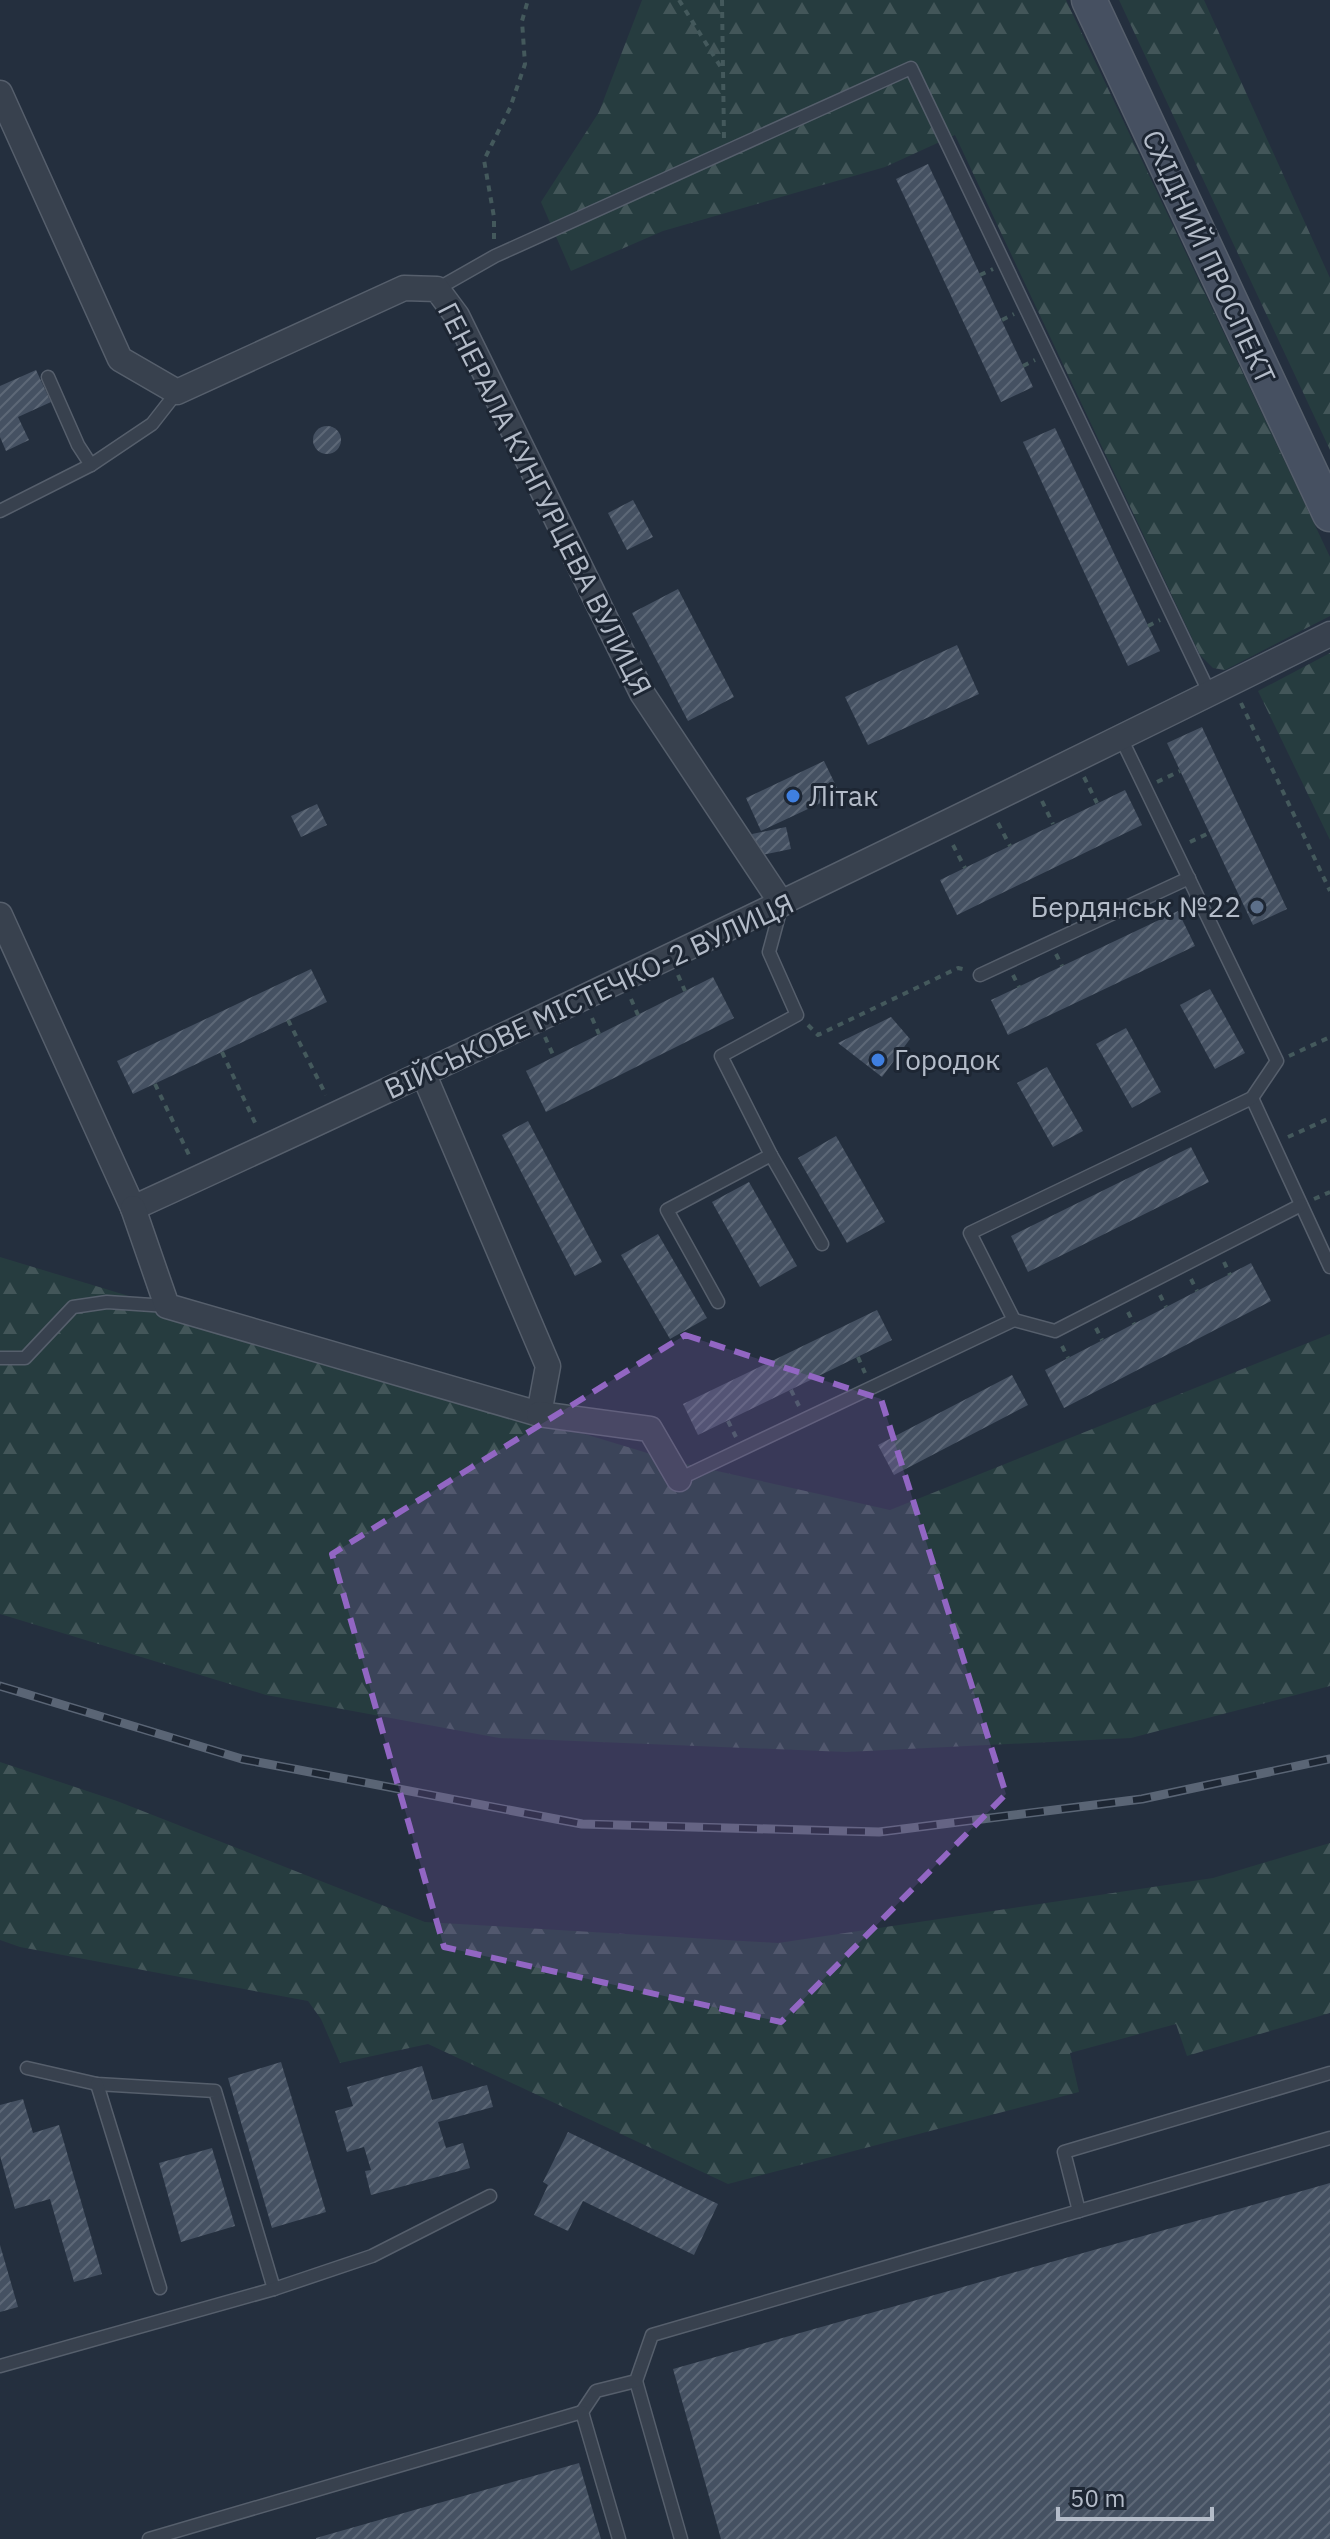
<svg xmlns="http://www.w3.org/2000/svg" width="1330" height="2539" viewBox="0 0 1330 2539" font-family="'IBM Plex Sans',sans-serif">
  <defs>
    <pattern id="forest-firs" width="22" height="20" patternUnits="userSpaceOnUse" patternTransform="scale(2)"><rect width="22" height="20" fill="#263c3f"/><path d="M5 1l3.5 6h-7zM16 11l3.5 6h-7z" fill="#435659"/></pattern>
    <pattern id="building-hatch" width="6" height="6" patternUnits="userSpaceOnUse" patternTransform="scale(2)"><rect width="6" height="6" fill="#455162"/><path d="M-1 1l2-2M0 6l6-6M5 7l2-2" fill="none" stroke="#5d6877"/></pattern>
  </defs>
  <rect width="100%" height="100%" fill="#242f3e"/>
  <g fill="url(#forest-firs)">
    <polygon points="642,0 1066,0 1330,557 1330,616 1225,670 1213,668 1200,655 955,135 885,167 663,231 571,271 541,202 599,112"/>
    <polygon points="1119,0 1204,0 1330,278 1330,450"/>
    <polygon points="1330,653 1330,840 1258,691"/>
    <polygon points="0,1257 677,1462 890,1510 1330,1334 1330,1686 1131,1738 846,1752 499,1738 266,1695 0,1614"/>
    <polygon points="0,1762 117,1801 425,1922 778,1943 1213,1878 1330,1843 1330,2013 1187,2056 1176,2024 1070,2053 1079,2092 728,2184 428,2044 340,2063 321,2019 308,2001 20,1947 0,1940"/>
  </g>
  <g fill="url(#building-hatch)">
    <polygon points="928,164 1033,387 1001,402 896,179"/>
    <polygon points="36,370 51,402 18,417 29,440 6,451 0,437 0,386"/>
    <circle cx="327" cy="440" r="14"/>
    <polygon points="1055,428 1160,651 1128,666 1023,442"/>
    <polygon points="633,500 653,537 627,550 608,513"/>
    <polygon points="678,589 734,697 688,721 632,613"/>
    <polygon points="957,645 979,694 868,745 845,697"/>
    <polygon points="1202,727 1287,909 1253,925 1167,743"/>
    <polygon points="824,761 840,794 761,831 746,798"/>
    <polygon points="1125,790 1142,825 957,915 940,880"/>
    <polygon points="317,804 327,825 301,837 291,816"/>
    <polygon points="786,827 791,849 757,856 752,834"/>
    <polygon points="1178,911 1195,946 1008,1035 991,1000"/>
    <polygon points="311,969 327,1002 133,1094 117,1061"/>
    <polygon points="713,977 734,1018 546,1112 526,1071"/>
    <polygon points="1210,989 1245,1053 1215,1069 1180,1005"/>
    <polygon points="891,1017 910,1039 882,1077 838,1043"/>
    <polygon points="1126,1028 1161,1092 1132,1108 1096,1044"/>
    <polygon points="1047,1067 1083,1131 1053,1147 1017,1083"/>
    <polygon points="528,1121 602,1262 575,1276 502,1135"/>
    <polygon points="836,1136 885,1222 847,1243 798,1158"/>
    <polygon points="1191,1147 1209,1182 1028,1272 1011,1236"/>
    <polygon points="749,1182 797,1266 760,1287 712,1202"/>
    <polygon points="658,1234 707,1318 670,1339 621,1255"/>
    <polygon points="1251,1263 1271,1301 1064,1408 1045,1370"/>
    <polygon points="877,1310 892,1340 698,1435 683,1404"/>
    <polygon points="1012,1375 1028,1405 894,1475 878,1445"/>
    <polygon points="281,2062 326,2212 272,2228 228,2078"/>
    <polygon points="422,2066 432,2100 487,2085 493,2107 438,2122 446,2148 463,2143 470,2168 371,2195 365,2171 371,2170 364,2147 347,2152 335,2111 353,2106 347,2087"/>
    <polygon points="23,2099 33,2133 59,2125 102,2274 74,2282 50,2199 15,2209 0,2156 0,2105"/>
    <polygon points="568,2132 718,2204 694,2255 583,2201 568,2231 534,2215 548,2185 543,2182"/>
    <polygon points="212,2148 235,2226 181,2242 159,2163"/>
    <polygon points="1330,2183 1330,2539 721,2539 673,2369"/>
    <polygon points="0,2245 18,2307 0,2312"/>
    <polygon points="579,2463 601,2539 316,2539 316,2538"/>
  </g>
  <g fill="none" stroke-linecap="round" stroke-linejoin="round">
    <defs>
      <g id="service">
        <polyline points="437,289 495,256 911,68 1210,694"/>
        <polyline points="48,377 78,445 91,465"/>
        <polyline points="0,511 91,465 152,424 177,392"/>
        <polyline points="980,975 1189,878"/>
        <polyline points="1252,1098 1330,1267"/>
        <polyline points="771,1155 822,1244"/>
        <polyline points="718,1302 667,1210 771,1155 721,1056 797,1015 769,952 782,904"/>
        <polyline points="1014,1320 1055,1331 1301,1205"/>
        <polyline points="0,1358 25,1358 73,1307 107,1302 167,1306"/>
        <polyline points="679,1479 1014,1320 970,1233 1252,1098 1277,1061 1121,738"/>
        <polyline points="27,2068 97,2084 215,2091 274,2289"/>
        <polyline points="97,2084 160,2288"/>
        <polyline points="1079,2211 1064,2152 1330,2073"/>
        <polyline points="0,2366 274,2289 372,2256 490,2196"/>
        <polyline points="636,2381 681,2539"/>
        <polyline points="582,2412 596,2391 636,2381 652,2335 1330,2138"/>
        <polyline points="149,2539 582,2412 619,2539"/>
      </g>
      <g id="minor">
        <polyline points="0,93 120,359 177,392 404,288 437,289 457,316 642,693 782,904"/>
        <path d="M0,915L133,1208C536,1024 933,831 1330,634"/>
        <polyline points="133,1208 167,1306 539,1414 548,1366 424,1075"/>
        <polyline points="539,1414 650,1429 679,1479"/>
      </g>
      <polyline id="secondary" points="1089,0 1330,514"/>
    </defs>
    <use href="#service" stroke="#565f6c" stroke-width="15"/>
    <use href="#minor" stroke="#565f6c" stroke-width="27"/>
    <use href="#secondary" stroke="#565f6c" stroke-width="37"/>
    <g stroke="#44595c" stroke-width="4" stroke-dasharray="6 6" stroke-linecap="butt">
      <polyline points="679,0 722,69"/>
      <polyline points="722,0 724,138"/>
      <polyline points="494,239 494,217 484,160 510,108 525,64 522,21 528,0"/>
      <polyline points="980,275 993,269"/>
      <polyline points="1002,320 1014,314"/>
      <polyline points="1023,366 1035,360"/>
      <polyline points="1148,626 1160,620"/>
      <polyline points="1241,703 1330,891"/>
      <polyline points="1084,777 1097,803"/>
      <polyline points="1157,782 1180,771"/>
      <polyline points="1042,801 1053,824"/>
      <polyline points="998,823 1010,846"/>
      <polyline points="1190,842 1209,833"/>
      <polyline points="953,845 965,868"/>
      <polyline points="1219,903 1238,894"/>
      <polyline points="1056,954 1062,966"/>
      <polyline points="678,975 685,991"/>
      <polyline points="1013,975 1019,987"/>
      <polyline points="631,999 638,1015"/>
      <polyline points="592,1018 599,1034"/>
      <polyline points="288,1020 326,1095"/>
      <polyline points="808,1025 818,1035 958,968 967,970"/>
      <polyline points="545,1037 554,1057"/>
      <polyline points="222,1052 257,1127"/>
      <polyline points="1289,1056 1330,1037"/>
      <polyline points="155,1084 190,1157"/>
      <polyline points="1288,1137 1330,1118"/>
      <polyline points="1314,1199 1330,1192"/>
      <polyline points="1224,1262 1230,1275"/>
      <polyline points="1191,1279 1197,1291"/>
      <polyline points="1160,1295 1166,1307"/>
      <polyline points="1128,1312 1134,1324"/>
      <polyline points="1096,1328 1102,1340"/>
      <polyline points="1062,1346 1068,1358"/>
      <polyline points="858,1357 865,1373"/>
      <polyline points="791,1390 799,1406"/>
      <polyline points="728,1421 736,1437"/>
    </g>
    <use href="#service" stroke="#38414e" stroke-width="12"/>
    <use href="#minor" stroke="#38414e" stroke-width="24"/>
    <use href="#secondary" stroke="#465061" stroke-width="34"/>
    <defs>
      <polyline id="rail" points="0,1686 242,1759 582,1824 879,1832 1142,1799 1330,1759"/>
    </defs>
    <use href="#rail" stroke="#5a6575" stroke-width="9"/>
    <use href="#rail" stroke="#1d2633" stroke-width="6" stroke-dasharray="18" stroke-linecap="butt"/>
  </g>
  <path fill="#9266c3" fill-opacity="0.2" stroke="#9266c3" stroke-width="6" stroke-dasharray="16 10" stroke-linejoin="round" d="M685,1335L881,1399L1006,1794L781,2022L444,1947L332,1554Z"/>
  <g fill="#3f7fe0" stroke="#1d2633" stroke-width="3">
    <circle cx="793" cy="796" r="8"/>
    <circle cx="878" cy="1060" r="8"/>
  </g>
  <circle fill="#5c6f8a" stroke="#1d2633" stroke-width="3" cx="1257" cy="907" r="8"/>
  <g text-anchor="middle" stroke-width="6" stroke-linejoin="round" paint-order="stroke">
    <g font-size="28" fill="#b4bcc9" stroke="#1d2633">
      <text transform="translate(1209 257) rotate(65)" y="10">СХІДНИЙ ПРОСПЕКТ</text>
      <text transform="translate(545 499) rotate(63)" y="10">ГЕНЕРАЛА КУНГУРЦЕВА ВУЛИЦЯ</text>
      <text transform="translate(589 996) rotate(-25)" y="10">ВІЙСЬКОВЕ МІСТЕЧКО-2 ВУЛИЦЯ</text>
    </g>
    <g font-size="28" fill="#b4bcc9" stroke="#1d2633" text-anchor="start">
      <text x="809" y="806">Літак</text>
      <text x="1241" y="917" text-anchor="end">Бердянськ №22</text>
      <text x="894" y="1070">Городок</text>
    </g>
  </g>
  <path d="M1058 2507v12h154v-12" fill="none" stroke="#b4bcc9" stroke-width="4"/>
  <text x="1070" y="2507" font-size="24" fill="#b4bcc9" stroke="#1d2633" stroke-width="6" paint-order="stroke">50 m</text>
</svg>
